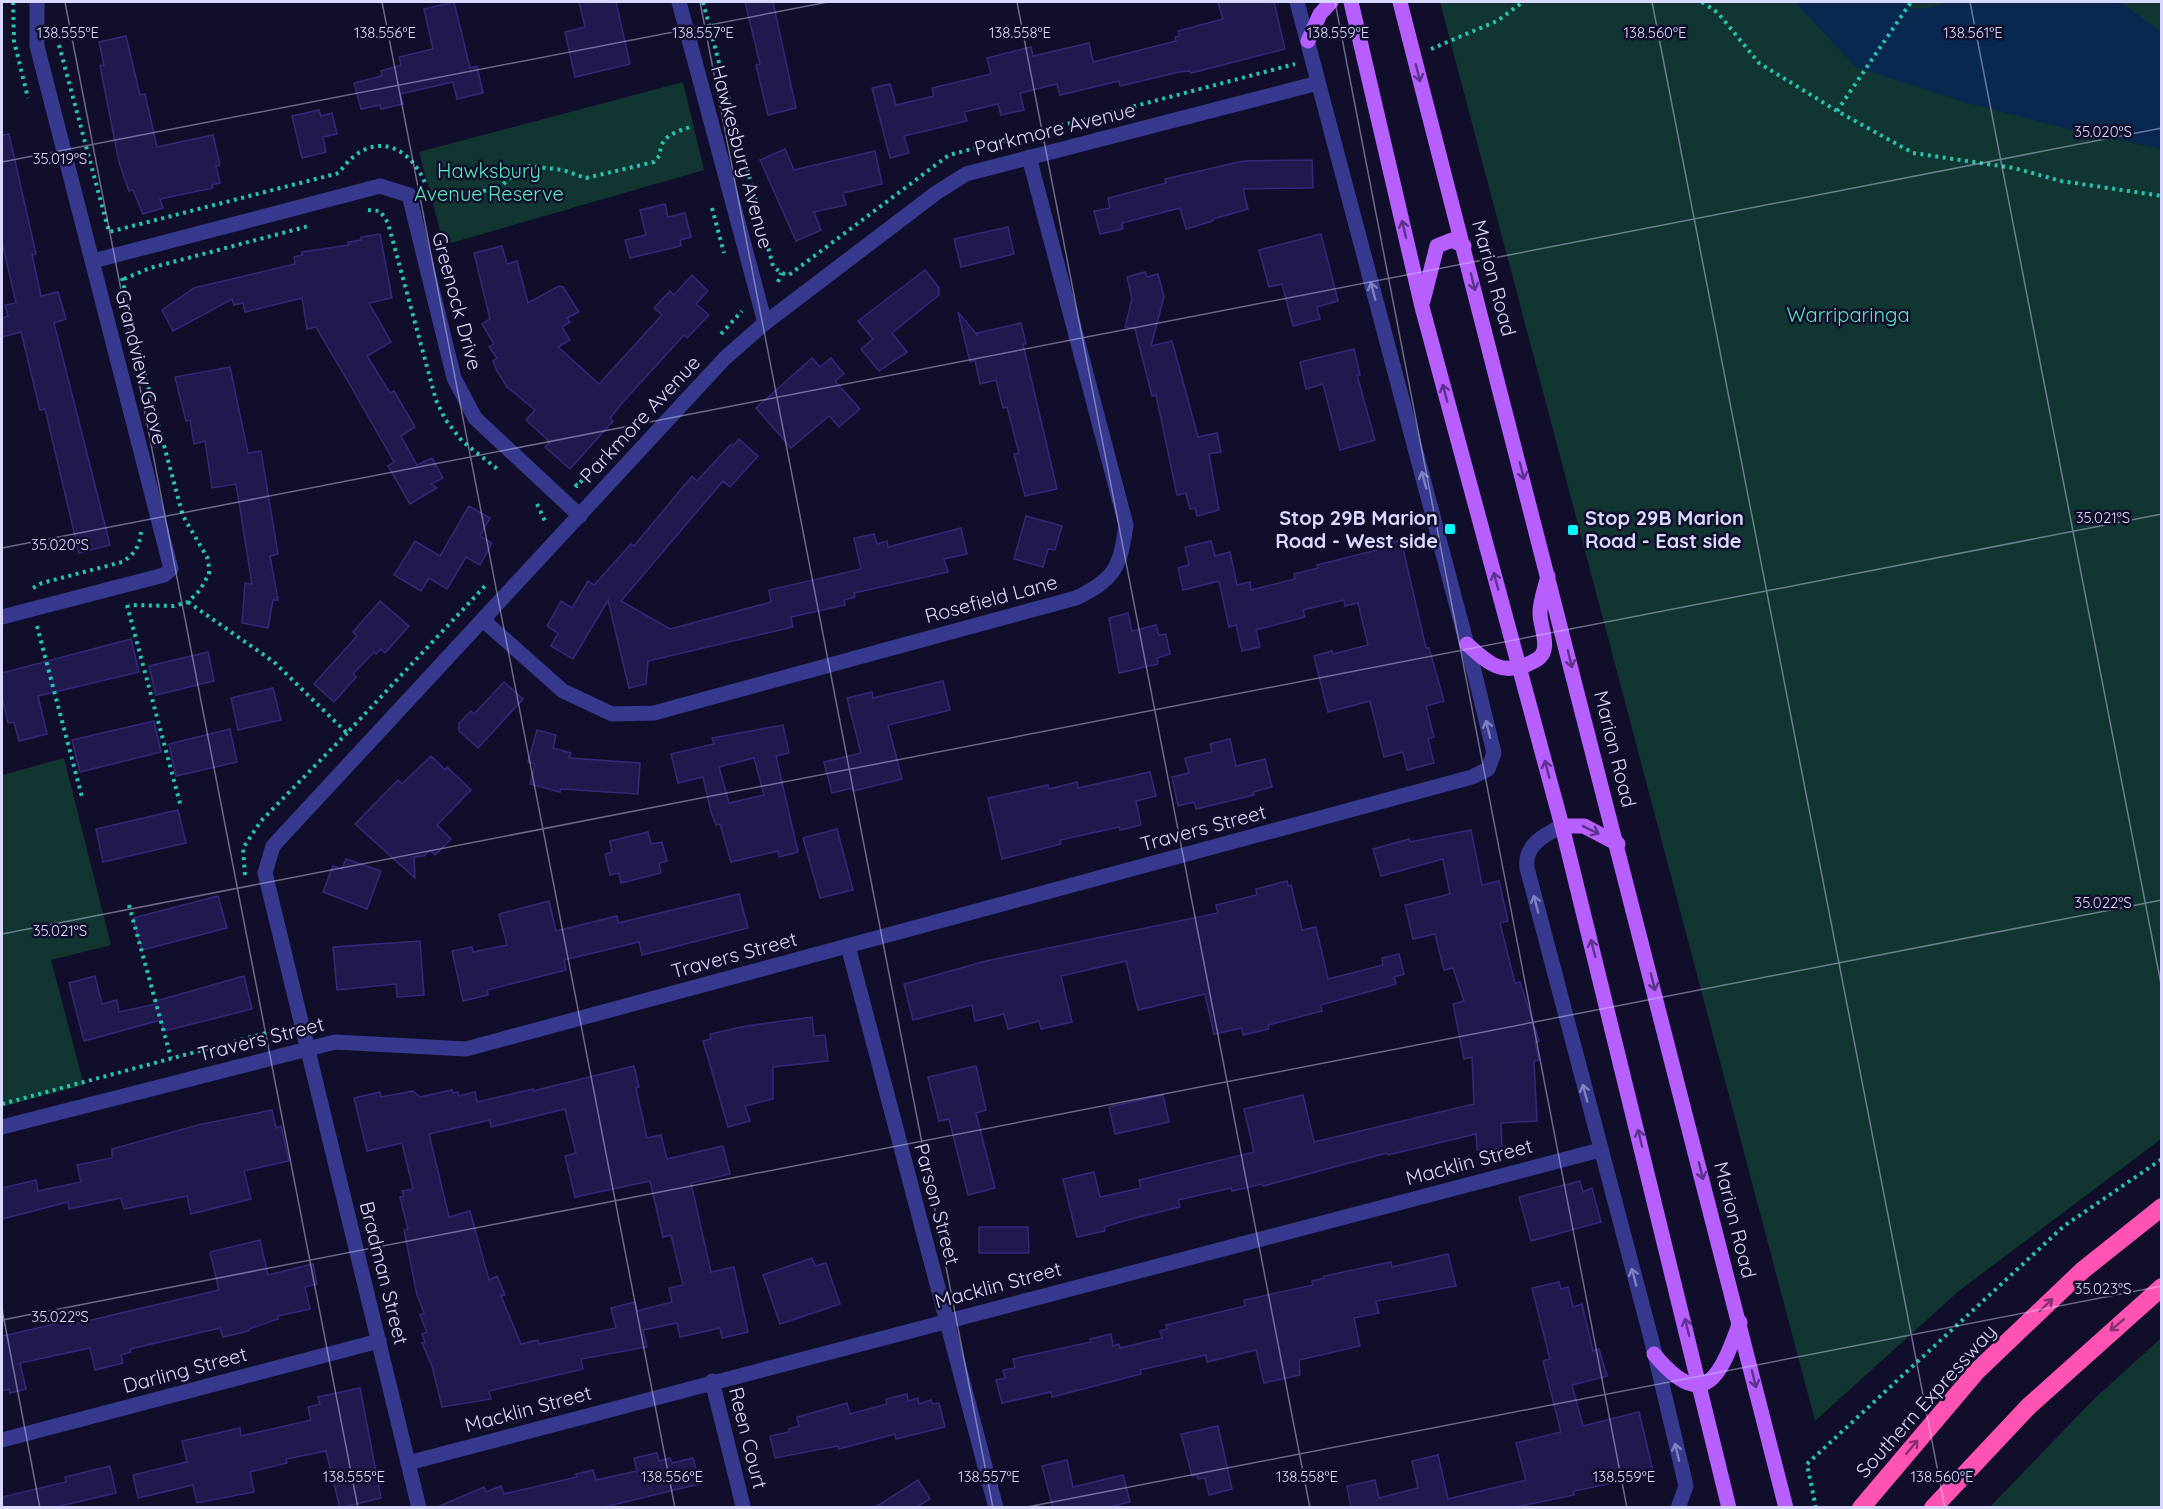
<svg xmlns="http://www.w3.org/2000/svg" width="2163" height="1509" viewBox="0 0 2163 1509" font-family="Quicksand,sans-serif">
  <rect width="100%" height="100%" fill="#110e2b"/>
  <g fill="#113531">
    <polygon points="1440,2 2161,2 2161,1139 1960,1290 1815,1421"/>
    <polygon points="683,82 704,170 444,245 419,152"/>
    <polygon points="64,758 111,945 51,960 84,1085 2,1107 2,775"/>
    <polygon points="2161,1338 2161,1507 1990,1507 2093,1400"/>
  </g>
  <path fill="#082850" d="M1795,2H1905L1909,8C1923,10 1934,8 1946,2H2120L2161,32V149L2071,130L1960,101L1856,67Z"/>
  <g fill="#20194d" stroke="#33297b" stroke-width="1.5" fill-rule="evenodd">
    <polygon points="454,2 470,68 477,66 483,93 457,99 453,82 400,94 403,104 381,109 380,105 361,109 354,83 382,76 381,71 401,65 399,57 433,49 424,9"/>
    <polygon points="579,2 616,2 630,64 575,77 565,32 585,27"/>
    <polygon points="745,2 773,2 796,108 768,115 756,65 760,64"/>
    <polygon points="1218,2 1274,2 1285,49 1191,73 1190,71 1179,72 1120,86 1119,81 1060,95 1057,84 1020,93 1024,110 1001,115 998,104 964,112 967,121 904,136 909,153 890,158 872,88 890,84 896,105 934,96 932,88 991,74 987,58 1031,47 1033,56 1089,43 1093,62 1176,41 1175,37 1180,36 1178,31 1223,19"/>
    <polygon points="126,36 140,95 145,94 157,147 213,135 220,165 216,166 220,183 212,185 213,188 160,199 163,208 143,214 133,190 129,191 119,162 100,66 104,65 99,42"/>
    <polygon points="319,110 321,116 332,113 337,134 323,137 326,152 302,158 292,116"/>
    <polygon points="9,134 36,254 32,255 41,296 58,292 66,319 54,323 110,545 79,553 45,409 40,410 21,332 2,337 2,318 8,316 5,305 16,303 2,242 2,135"/>
    <polygon points="785,149 794,170 875,151 882,184 843,193 846,205 814,212 821,230 796,241 760,160"/>
    <polygon points="1312,160 1313,188 1243,189 1248,209 1213,219 1213,221 1186,229 1180,208 1122,223 1123,229 1100,234 1094,211 1110,208 1108,198 1166,183 1165,179 1243,161"/>
    <polygon points="665,204 668,217 685,213 691,237 680,240 681,246 630,258 625,240 646,235 640,210"/>
    <polygon points="1008,227 1014,254 961,267 954,239"/>
    <polygon points="380,234 392,298 369,303 391,342 367,356 390,393 394,391 415,427 401,436 417,465 432,458 443,478 431,484 437,488 410,504 388,466 394,462 349,383 316,327 307,329 302,298 245,312 243,303 234,305 232,299 173,331 162,310 194,288 295,264 294,257 302,255 302,252 349,245 348,242 361,240 361,237"/>
    <polygon points="1321,234 1338,301 1317,307 1320,319 1293,326 1282,284 1269,287 1259,250"/>
    <polygon points="502,246 507,264 517,261 528,303 559,286 563,287 579,312 567,318 570,322 562,327 570,340 558,347 599,384 662,315 654,308 670,291 674,295 692,275 708,291 696,304 709,315 687,338 684,335 623,402 610,418 613,421 570,469 545,447 550,442 526,420 535,410 507,387 497,371 493,361 497,358 489,347 494,344 482,324 490,319 474,253"/>
    <polygon points="925,270 939,288 939,295 892,333 907,352 879,371 861,349 873,339 858,321"/>
    <polygon points="1145,272 1147,277 1158,274 1164,297 1151,346 1172,341 1198,437 1217,433 1221,452 1209,454 1219,510 1197,516 1195,508 1190,509 1186,493 1177,495 1156,395 1152,396 1135,329 1125,327 1132,299 1127,277"/>
    <polygon points="958,312 978,336 977,333 1021,323 1026,344 1023,344 1057,489 1025,496 1014,454 1019,453 1007,407 1003,408 996,380 980,384 975,360 970,362"/>
    <polygon points="1354,349 1360,375 1357,375 1375,440 1340,450 1323,384 1306,389 1300,362"/>
    <polygon points="812,358 820,367 831,358 844,374 835,381 860,409 839,427 829,416 791,448 756,408"/>
    <polygon points="230,367 248,453 261,451 278,554 270,556 278,600 273,600 268,628 242,623 245,583 252,584 236,484 212,488 205,441 194,444 190,420 186,421 175,377"/>
    <polygon points="739,439 758,456 730,487 723,481 621,601 670,629 771,602 769,590 861,569 854,538 874,534 877,544 887,541 888,547 961,528 967,554 944,559 948,572 854,593 855,597 844,600 845,605 791,617 793,627 648,661 646,684 629,688 608,600 573,659 551,646 558,633 547,626 561,601 572,608 588,581 594,585 631,544 634,546 692,476 697,481 731,444 733,446"/>
    <polygon points="469,506 490,518 480,536 492,543 480,565 466,557 447,589 429,578 421,591 394,575 415,541 440,556"/>
    <polygon points="1026,516 1062,526 1055,550 1048,549 1043,567 1014,559"/>
    <polygon points="1401,540 1426,648 1429,648 1444,701 1426,706 1434,737 1428,739 1434,763 1407,770 1403,752 1384,757 1370,701 1328,712 1314,656 1332,651 1333,654 1368,645 1358,603 1345,606 1344,600 1303,610 1305,617 1256,630 1260,647 1242,651 1236,625 1229,627 1219,581 1183,590 1178,568 1189,565 1185,547 1211,541 1215,556 1230,552 1237,585 1250,582 1251,590 1295,579 1294,574 1318,568 1317,565 1377,550 1376,546"/>
    <polygon points="380,601 409,626 385,653 381,649 376,654 374,652 353,674 356,677 334,702 314,684 357,636 353,632"/>
    <polygon points="1128,613 1132,631 1156,625 1159,635 1166,634 1170,654 1157,658 1158,664 1119,673 1109,618"/>
    <polygon points="131,639 139,672 38,696 47,734 19,741 14,722 8,723 2,697 2,673"/>
    <polygon points="208,652 214,681 156,695 149,666"/>
    <polygon points="943,681 950,710 888,725 902,779 853,791 852,788 832,793 824,762 861,753 847,698 872,692 873,698"/>
    <polygon points="504,682 523,699 478,748 459,731 459,723 471,711 474,714"/>
    <polygon points="273,688 281,720 238,730 231,698"/>
    <polygon points="154,721 161,752 80,772 72,740"/>
    <path d="M783,725L789,753L776,756L798,852L779,857L778,851L731,862L720,824L716,825L711,812L703,777L678,783L671,754L714,744L712,738ZM754,758L764,795L729,803L719,767Z"/>
    <polygon points="230,729 237,762 176,776 169,744"/>
    <polygon points="537,730 556,735 553,748 571,753 569,758 640,763 638,794 561,789 560,792 530,784 535,764 528,762"/>
    <polygon points="1230,739 1236,766 1265,759 1272,787 1253,792 1254,795 1196,809 1194,802 1178,806 1172,777 1189,773 1185,758 1212,752 1210,744"/>
    <polygon points="431,756 445,770 447,767 471,790 437,825 451,839 435,855 430,850 424,856 414,857 415,878 355,824 398,780 402,784"/>
    <polygon points="1150,772 1156,796 1136,801 1141,825 1120,830 1119,827 1060,840 1061,844 1002,859 988,798 1048,785 1049,789 1077,782 1078,788"/>
    <polygon points="178,810 186,843 103,862 96,829"/>
    <polygon points="837,829 853,890 820,898 803,838"/>
    <polygon points="1471,830 1482,885 1499,881 1508,921 1500,923 1515,983 1520,982 1539,1041 1535,1043 1539,1060 1534,1061 1537,1121 1501,1123 1502,1149 1477,1150 1476,1134 1388,1155 1387,1153 1263,1186 1262,1184 1232,1191 1231,1188 1178,1200 1180,1207 1131,1219 1104,1227 1105,1231 1077,1237 1063,1179 1094,1172 1100,1197 1141,1188 1139,1180 1254,1152 1244,1109 1303,1095 1314,1142 1474,1104 1472,1057 1464,1059 1453,1004 1464,1001 1453,968 1444,970 1435,934 1413,939 1405,905 1450,894 1443,859 1381,876 1373,849 1409,839 1410,842"/>
    <polygon points="648,832 651,844 662,842 667,861 659,863 661,873 621,883 619,873 610,875 605,854 612,852 610,841"/>
    <polygon points="346,859 381,871 367,909 323,892 333,866 342,869"/>
    <polygon points="1287,881 1288,886 1291,885 1302,930 1316,927 1328,979 1383,965 1382,958 1399,954 1404,974 1394,977 1396,984 1321,1005 1322,1011 1268,1025 1269,1029 1243,1035 1242,1028 1214,1034 1205,994 1138,1010 1126,961 1061,976 1072,1022 1041,1029 1039,1021 1008,1029 1004,1014 975,1021 972,1005 913,1020 904,984 986,961 1218,913 1216,905 1257,895 1256,889"/>
    <polygon points="739,894 748,928 642,955 639,942 564,960 566,970 487,990 488,995 463,1001 452,951 472,947 473,952 507,945 499,914 549,901 556,931 617,916 618,923"/>
    <polygon points="218,896 227,928 142,950 133,918"/>
    <polygon points="420,941 424,995 397,997 396,984 337,990 333,947"/>
    <polygon points="95,976 102,1004 117,1000 119,1012 156,1004 156,1001 244,976 252,1009 164,1031 161,1020 84,1041 69,983"/>
    <polygon points="812,1017 814,1036 825,1035 828,1061 773,1067 773,1099 745,1106 750,1121 728,1127 703,1041 711,1039 710,1034 746,1026"/>
    <path d="M634,1066L639,1087L636,1088L647,1138L661,1135L667,1159L723,1146L730,1174L691,1183L711,1272L734,1267L748,1332L722,1338L720,1328L680,1337L677,1323L643,1330L647,1347L581,1359L583,1369L489,1391L491,1399L442,1407L432,1366L422,1343L425,1342L422,1334L427,1332L420,1315L424,1313L417,1295L404,1230L408,1229L400,1197L404,1196L402,1191L413,1189L402,1143L367,1151L354,1098L380,1092L381,1097L413,1091L420,1097L452,1090L453,1093L458,1092L459,1096L475,1092L477,1102L533,1089V1091ZM565,1109L576,1153L565,1156L575,1197L650,1181L663,1237L671,1235L683,1285L669,1288L672,1302L637,1311L635,1302L611,1308L616,1328L539,1344L538,1340L521,1344L501,1296L505,1295L497,1276L489,1280L470,1211L449,1217L429,1134L490,1120L491,1127Z"/>
    <polygon points="976,1066 986,1110 976,1113 995,1188 968,1195 949,1119 939,1121 928,1077"/>
    <polygon points="1163,1095 1169,1122 1115,1134 1109,1107"/>
    <polygon points="272,1110 276,1128 281,1126 289,1161 244,1171 251,1199 191,1214 187,1196 124,1209 121,1198 69,1209 68,1202 2,1219 2,1188 36,1180 38,1191 81,1182 77,1165 112,1158 112,1149 198,1125"/>
    <polygon points="1580,1181 1583,1192 1592,1188 1601,1222 1531,1241 1519,1197"/>
    <polygon points="979,1227 1028,1227 1029,1253 979,1253"/>
    <polygon points="260,1240 268,1275 313,1264 317,1284 305,1287 310,1309 278,1316 278,1319 249,1329 249,1331 223,1337 220,1328 130,1349 131,1352 121,1355 123,1363 95,1370 90,1348 20,1363 26,1389 10,1393 9,1389 2,1391 2,1336 69,1321 70,1325 219,1290 210,1252"/>
    <polygon points="1448,1254 1456,1286 1376,1301 1379,1313 1354,1318 1360,1346 1299,1360 1300,1375 1264,1383 1256,1350 1207,1362 1206,1355 1140,1370 1141,1374 1052,1397 1051,1392 1002,1403 996,1380 1005,1378 1003,1370 1015,1368 1013,1359 1091,1342 1090,1339 1111,1334 1113,1346 1119,1344 1120,1348 1162,1338 1160,1331 1167,1329 1166,1325 1245,1306 1244,1300 1313,1285 1312,1281 1324,1278 1324,1276 1391,1262 1392,1267"/>
    <polygon points="812,1258 815,1266 826,1263 840,1304 780,1324 763,1275"/>
    <polygon points="1559,1282 1561,1289 1568,1287 1573,1307 1582,1304 1593,1351 1599,1349 1607,1376 1572,1385 1583,1426 1639,1412 1653,1471 1638,1475 1638,1478 1574,1491 1574,1495 1510,1508 1351,1508 1347,1486 1375,1480 1379,1498 1418,1488 1412,1461 1438,1455 1448,1499 1526,1480 1516,1443 1561,1432 1543,1361 1550,1359 1532,1288"/>
    <polygon points="360,1388 381,1498 340,1508 326,1451 286,1459 287,1463 250,1472 254,1492 197,1503 193,1485 138,1498 133,1475 187,1462 182,1441 240,1428 241,1436 311,1420 308,1407 320,1404 318,1397"/>
    <polygon points="907,1394 908,1401 918,1398 919,1404 931,1400 932,1404 939,1403 945,1427 896,1439 895,1434 839,1449 838,1446 775,1458 770,1436 789,1432 789,1429 799,1426 797,1417 847,1403 850,1414 887,1404 886,1399"/>
    <polygon points="1218,1426 1232,1489 1209,1495 1205,1478 1198,1479 1197,1475 1192,1476 1181,1434"/>
    <polygon points="657,1453 659,1461 670,1458 672,1463 693,1458 700,1484 600,1508 435,1508 484,1487 486,1492 501,1486 504,1494 577,1477 576,1474 593,1470 596,1480 637,1471 634,1458"/>
    <polygon points="1067,1460 1073,1487 1123,1475 1130,1502 1105,1508 1053,1508 1042,1466"/>
    <polygon points="110,1466 116,1493 52,1508 2,1508 2,1497 66,1482 65,1477"/>
    <polygon points="918,1480 930,1499 915,1508 874,1508"/>
  </g>
  <g fill="none" stroke-linecap="round" stroke-linejoin="round">
    <g stroke="#26c5af" stroke-width="4" stroke-dasharray="3 4.5" stroke-linecap="butt">
      <polyline points="13,2 14,41 28,98"/>
      <polyline points="703,2 773,266 781,273 789,275 949,155 1295,64"/>
      <polyline points="1702,2 1718,13 1759,63 1837,111 1913,153 2014,168 2061,181 2162,196"/>
      <path d="M59,45L109,232L339,173C367,132 407,139 426,185"/>
      <polyline points="1431,49 1497,21 1523,2"/>
      <polyline points="1837,111 1911,2"/>
      <path d="M431,198L498,189L512,176L529,166L563,170L586,178L654,162L660,155C660,135 676,132 693,126"/>
      <polyline points="712,208 724,253"/>
      <polyline points="368,210 380,211 388,223 436,400 445,419 462,441 500,471"/>
      <polyline points="122,278 138,349 183,516 207,557 209,567 209,574 200,590 188,602 174,606 129,605"/>
      <polyline points="124,279 150,268 309,226"/>
      <polyline points="778,282 781,273"/>
      <polyline points="721,334 742,311"/>
      <polyline points="575,484 577,486 592,470"/>
      <polyline points="537,504 545,521 543,523"/>
      <path d="M33,588L42,583L122,562C134,555 140,546 141,532"/>
      <polyline points="188,602 274,662 347,733 485,586"/>
      <polyline points="127,605 181,807"/>
      <polyline points="37,626 82,797"/>
      <polyline points="245,875 243,848 261,821 347,733"/>
      <polyline points="129,905 171,1058"/>
      <polyline points="2,1104 281,1029 283,1026"/>
      <polyline points="1816,1508 1807,1464 2064,1226 2162,1159"/>
    </g>
    <g stroke="#36398d" stroke-width="15">
      <polyline points="679,2 765,323"/>
      <polyline points="93,261 380,186 409,195 454,378 475,418 580,516"/>
      <polyline points="2,617 164,575 171,569 37,46 37,2"/>
      <path d="M483,620L563,691L612,714L654,713L1076,598C1115,579 1120,568 1126,525L1029,157"/>
      <path d="M1562,826C1544,835 1524,845 1527,868L1652,1342L1686,1486L1678,1508"/>
      <polyline points="848,946 996,1508"/>
      <polyline points="2,1127 335,1042 466,1049 1472,777 1488,769 1494,753 1475,675 1297,2"/>
      <polyline points="712,1381 743,1506"/>
      <polyline points="2,1440 379,1341"/>
      <polyline points="408,1463 1600,1150"/>
      <polyline points="419,1508 265,873 273,846 725,358 765,323 936,193 966,174 1318,83"/>
    </g>
    <g stroke="#b75fff" stroke-width="15">
      <polyline points="1351,2 1422,307 1562,826 1729,1508"/>
      <polyline points="1400,2 1786,1508"/>
      <polyline points="1308,41 1320,14 1331,2"/>
      <polyline points="1423,301 1437,246 1452,240 1464,246"/>
      <path d="M1467,644C1487,662 1500,676 1528,664C1535,661 1542,658 1544,650C1547,638 1540,625 1540,613C1540,601 1545,588 1548,576"/>
      <polyline points="1562,826 1584,826 1618,844"/>
      <path d="M1654,1354C1705,1416 1721,1374 1740,1322"/>
    </g>
    <g stroke="#ff53b3" stroke-width="18">
      <polyline points="1861,1508 1977,1371 2083,1270 2162,1207"/>
      <polyline points="1933,1508 2029,1406 2162,1287"/>
    </g>
  </g>
  <defs><path id="oneway-shaft" d="M-6 0H5M1.5-3L5.5 0L1.5 3" fill="none" stroke-width="1.6" stroke-linecap="round" stroke-linejoin="round" transform="scale(1.5)"/></defs>
  <g stroke="#5c328a">
    <use href="#oneway-shaft" transform="translate(1418 73) rotate(75)"/>
    <use href="#oneway-shaft" transform="translate(1404 229) rotate(-103)"/>
    <use href="#oneway-shaft" transform="translate(1473 282) rotate(76)"/>
    <use href="#oneway-shaft" transform="translate(1445 393) rotate(-105)"/>
    <use href="#oneway-shaft" transform="translate(1522 471) rotate(76)"/>
    <use href="#oneway-shaft" transform="translate(1496 581) rotate(-105)"/>
    <use href="#oneway-shaft" transform="translate(1570 659) rotate(76)"/>
    <use href="#oneway-shaft" transform="translate(1547 769) rotate(-105)"/>
    <use href="#oneway-shaft" transform="translate(1591 830) rotate(26)"/>
    <use href="#oneway-shaft" transform="translate(1593 948) rotate(-104)"/>
    <use href="#oneway-shaft" transform="translate(1653 982) rotate(76)"/>
    <use href="#oneway-shaft" transform="translate(1640 1138) rotate(-104)"/>
    <use href="#oneway-shaft" transform="translate(1701 1171) rotate(76)"/>
    <use href="#oneway-shaft" transform="translate(1687 1327) rotate(-104)"/>
    <use href="#oneway-shaft" transform="translate(1754 1379) rotate(76)"/>
  </g>
  <g stroke="#7f81c0">
    <use href="#oneway-shaft" transform="translate(1373 291) rotate(-105)"/>
    <use href="#oneway-shaft" transform="translate(1424 480) rotate(-105)"/>
    <use href="#oneway-shaft" transform="translate(1488 729) rotate(-104)"/>
    <use href="#oneway-shaft" transform="translate(1536 904) rotate(-105)"/>
    <use href="#oneway-shaft" transform="translate(1585 1093) rotate(-105)"/>
    <use href="#oneway-shaft" transform="translate(1634 1277) rotate(-105)"/>
    <use href="#oneway-shaft" transform="translate(1677 1452) rotate(-103)"/>
  </g>
  <g stroke="#88306f">
    <use href="#oneway-shaft" transform="translate(2046 1305) rotate(-44)"/>
    <use href="#oneway-shaft" transform="translate(2117 1325) rotate(140)"/>
    <use href="#oneway-shaft" transform="translate(1912 1447) rotate(-50)"/>
  </g>
  <path fill="none" stroke="#d9d8ff" stroke-width="1.5" stroke-opacity="0.45" d="M65,2L358,1508M382,2L675,1508M700,2L993,1508M1017,2L1310,1508M1335,2L1627,1508M1652,2L1945,1508M1970,2L2162,989M2,162L828,2M2,548L2162,128M2,934L2162,514M2,1309L40,1508M2,1320L2162,900M1022,1508L2162,1286"/>
  <g fill="#04f9ff" stroke="#110e2b" stroke-width="2">
    <rect x="1444" y="523" width="12" height="12" rx="3"/>
    <rect x="1567" y="524" width="12" height="12" rx="3"/>
  </g>
  <g text-anchor="middle" stroke-width="5" stroke-linejoin="round" paint-order="stroke">
    <g font-size="20" fill="#d9d8ff" stroke="#110e2b">
      <text transform="translate(1055 129) rotate(-14)" y="7">Parkmore Avenue</text>
      <text transform="translate(742 157) rotate(75)" y="7">Hawkesbury Avenue</text>
      <text transform="translate(1494 278) rotate(75)" y="7">Marion Road</text>
      <text transform="translate(457 301) rotate(75)" y="7">Greenock Drive</text>
      <text transform="translate(141 367) rotate(76)" y="7">Grandview Grove</text>
      <text transform="translate(640 419) rotate(-47)" y="7">Parkmore Avenue</text>
      <text transform="translate(991 599) rotate(-15)" y="7">Rosefield Lane</text>
      <text transform="translate(1615 749) rotate(76)" y="7">Marion Road</text>
      <text transform="translate(1203 828) rotate(-15)" y="7">Travers Street</text>
      <text transform="translate(734 955) rotate(-15)" y="7">Travers Street</text>
      <text transform="translate(261 1039) rotate(-14)" y="7">Travers Street</text>
      <text transform="translate(1469 1162) rotate(-15)" y="7">Macklin Street</text>
      <text transform="translate(937 1204) rotate(75)" y="7">Parson Street</text>
      <text transform="translate(1735 1220) rotate(76)" y="7">Marion Road</text>
      <text transform="translate(384 1273) rotate(76)" y="7">Bradman Street</text>
      <text transform="translate(998 1285) rotate(-15)" y="7">Macklin Street</text>
      <text transform="translate(185 1370) rotate(-15)" y="7">Darling Street</text>
      <text transform="translate(1926 1401) rotate(-48)" y="7">Southern Expressway</text>
      <text transform="translate(528 1409) rotate(-15)" y="7">Macklin Street</text>
      <text transform="translate(748 1438) rotate(76)" y="7">Reen Court</text>
    </g>
    <g font-size="20" fill="#5ae9ba" stroke="#110e2b">
      <text x="489" y="178">Hawksbury<tspan x="489" dy="23">Avenue Reserve</tspan></text>
      <text x="1848" y="322">Warriparinga</text>
    </g>
    <g font-size="20" font-weight="bold" fill="#d9d8ff" stroke="#110e2b" text-anchor="end">
      <text x="1438" y="525">Stop 29B Marion<tspan x="1438" dy="23">Road - West side</tspan></text>
      <text x="1585" y="525" text-anchor="start">Stop 29B Marion<tspan x="1585" dy="23">Road - East side</tspan></text>
    </g>
  </g>
  <g font-size="15" text-anchor="middle" fill="#d9d8ff" stroke="#110e2b" stroke-width="5" stroke-linejoin="round" paint-order="stroke">
    <text x="68" y="38">138.555°E</text>
    <text x="385" y="38">138.556°E</text>
    <text x="703" y="38">138.557°E</text>
    <text x="1020" y="38">138.558°E</text>
    <text x="1338" y="38">138.559°E</text>
    <text x="1655" y="38">138.560°E</text>
    <text x="1973" y="38">138.561°E</text>
    <text x="2103" y="137">35.020°S</text>
    <text x="60" y="164">35.019°S</text>
    <text x="2103" y="523">35.021°S</text>
    <text x="60" y="550">35.020°S</text>
    <text x="2103" y="908">35.022°S</text>
    <text x="60" y="936">35.021°S</text>
    <text x="2103" y="1294">35.023°S</text>
    <text x="60" y="1322">35.022°S</text>
    <text x="354" y="1482">138.555°E</text>
    <text x="672" y="1482">138.556°E</text>
    <text x="989" y="1482">138.557°E</text>
    <text x="1307" y="1482">138.558°E</text>
    <text x="1624" y="1482">138.559°E</text>
    <text x="1942" y="1482">138.560°E</text>
  </g>
  <rect width="2163" height="1509" fill="none" stroke="#d9d8ff" stroke-width="6"/>
</svg>
